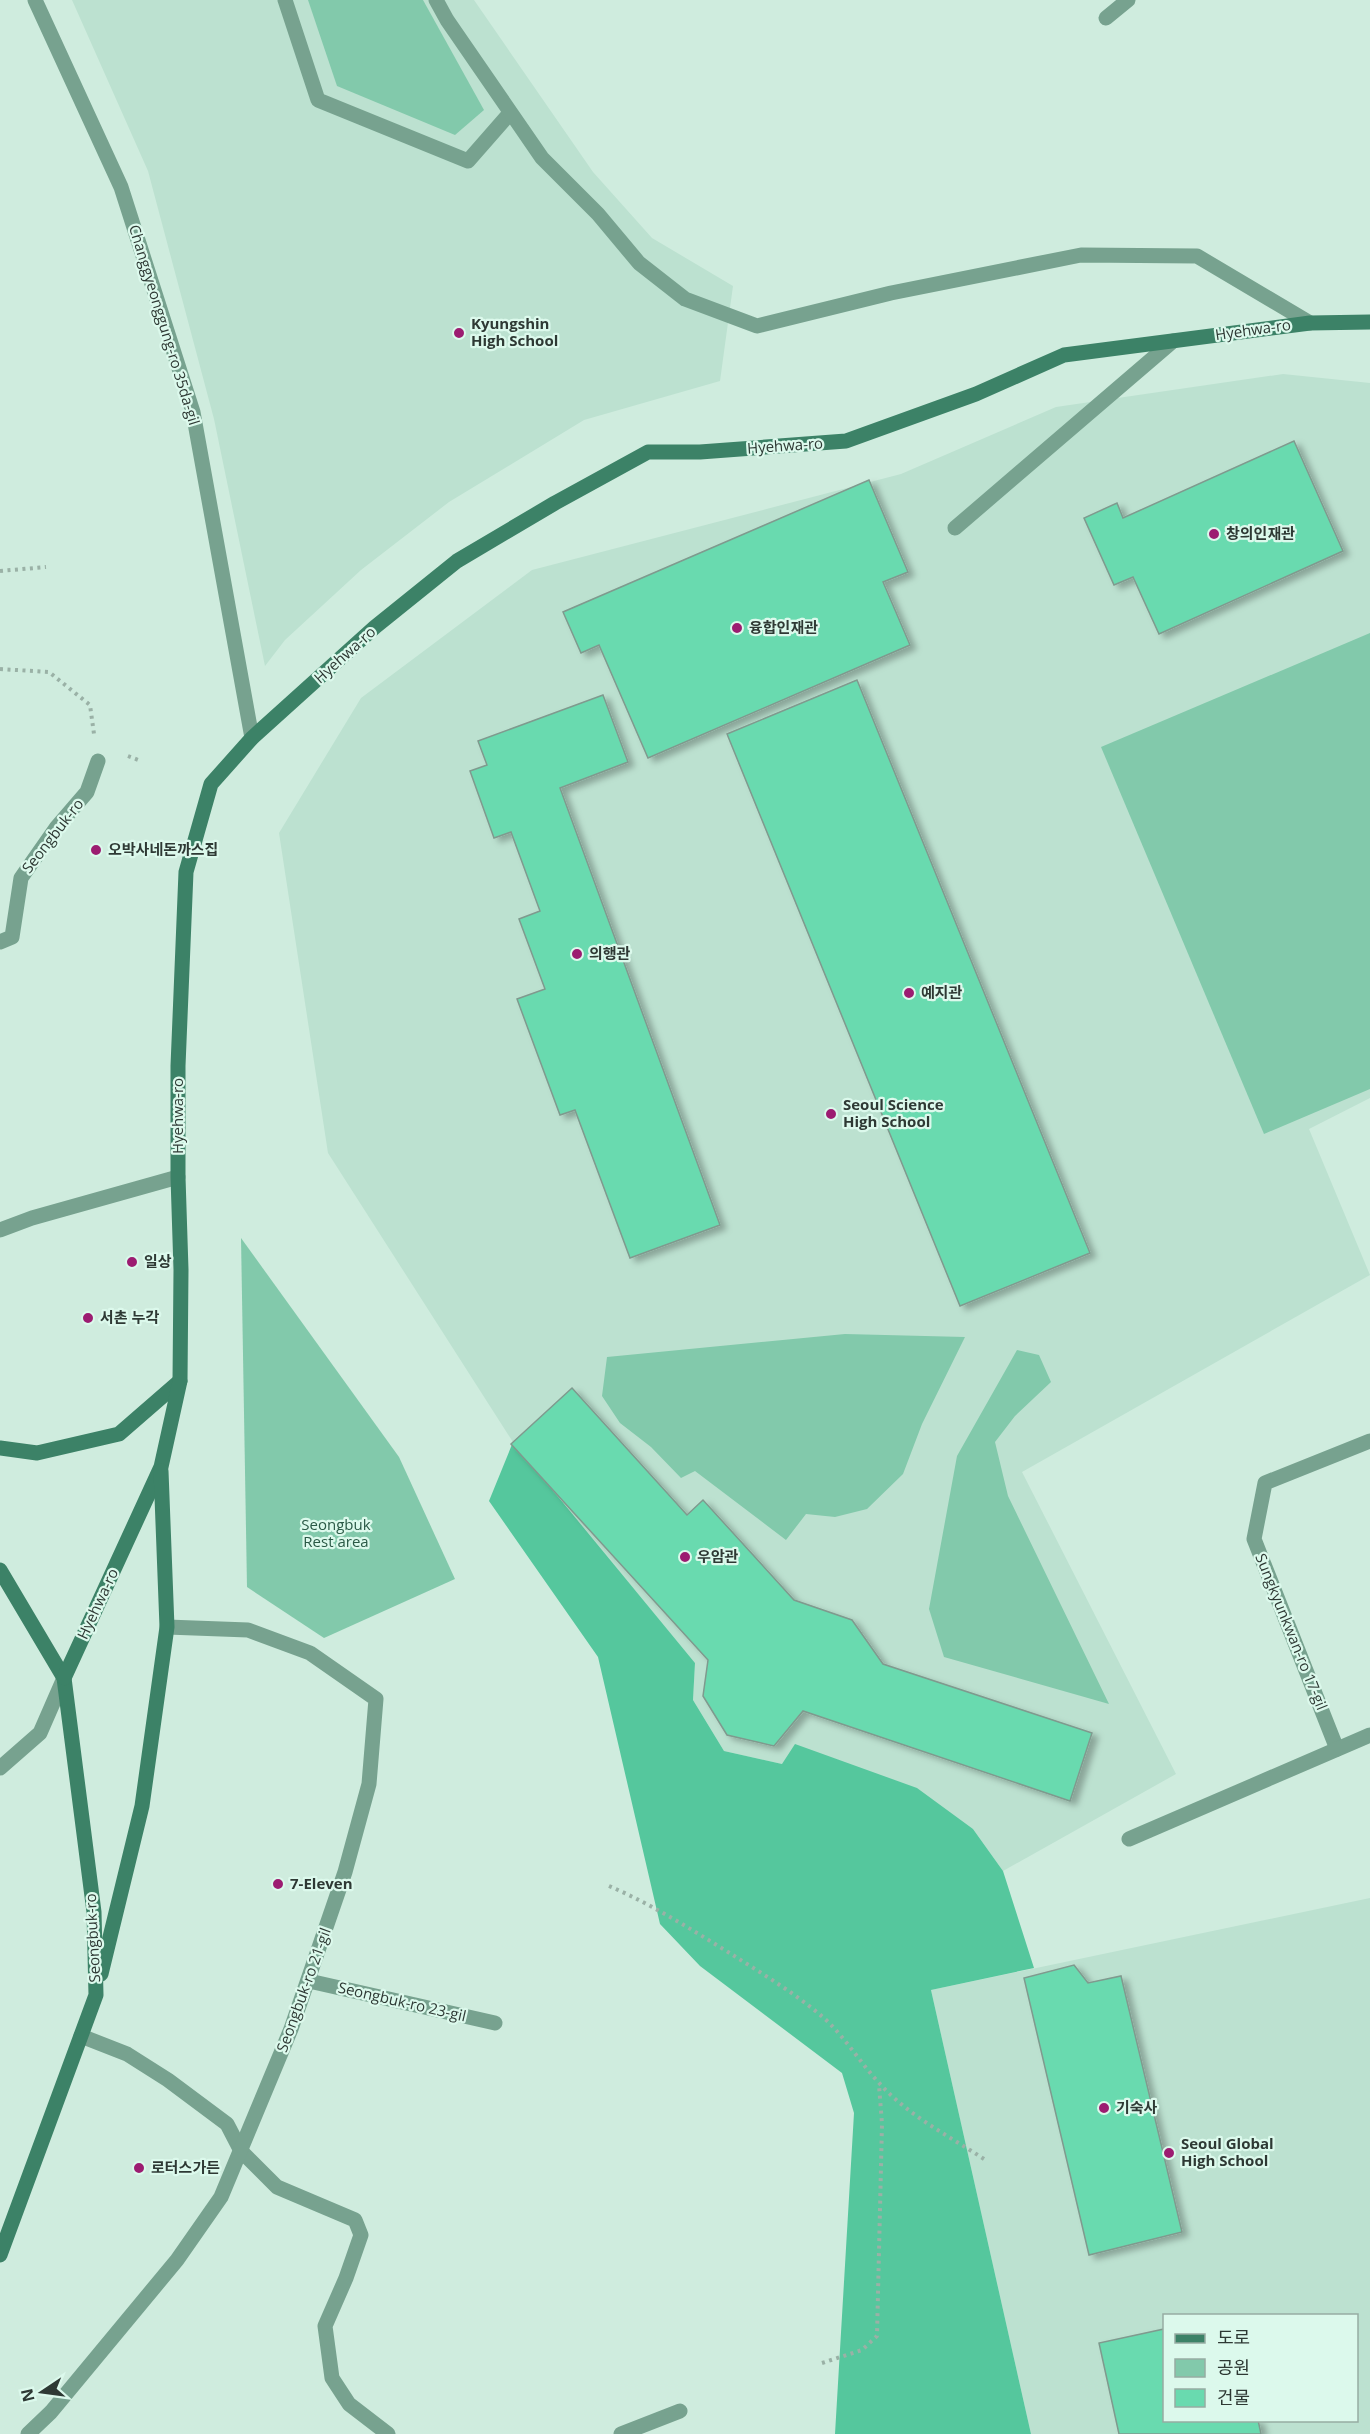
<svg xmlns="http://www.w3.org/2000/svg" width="1370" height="2434" viewBox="0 0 1370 2434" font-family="'Open Sans','Noto Sans KR',sans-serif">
  <defs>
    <filter id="shadow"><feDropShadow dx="6" dy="4" stdDeviation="3" flood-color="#0004"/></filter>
  </defs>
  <rect width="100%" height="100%" fill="#cfecde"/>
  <g fill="#bce1d0" fill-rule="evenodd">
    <polygon points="72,0 474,0 593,172 652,238 733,286 720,381 584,420 449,502 361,570 285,640 265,666 214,419 148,171"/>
    <polygon points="1283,374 1370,383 1370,1098 1309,1129 1370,1275 1022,1472 1176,1774 1003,1871 973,1829 782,1764 724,1751 693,1700 695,1663 518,1450 328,1153 279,833 361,698 532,570 901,474 1056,407"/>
    <path d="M1370,1898V2434H1031L931,1990ZM1164,2316H1356V2420H1164Z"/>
  </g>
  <g fill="#82c9ab">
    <polygon points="308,0 423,0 484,110 455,135 337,86"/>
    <polygon points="1370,633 1370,1089 1264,1134 1101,747"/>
    <polygon points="241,1238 399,1457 455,1579 324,1638 247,1587"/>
    <polygon points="845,1334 965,1337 922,1424 903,1474 867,1509 835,1517 806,1514 786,1540 695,1471 681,1478 651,1447 620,1423 602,1396 607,1357"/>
    <polygon points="1017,1350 1039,1355 1051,1382 1015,1416 995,1442 1008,1496 1109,1704 944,1657 929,1609 957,1456"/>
  </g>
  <polygon fill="#55c79d" points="513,1442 695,1663 693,1700 724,1751 782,1764 795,1744 917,1788 973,1829 1003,1871 1034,1968 931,1990 1031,2434 835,2434 854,2113 842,2073 700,1966 660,1924 598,1657 489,1501"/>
  <g fill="#69daaf" stroke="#7f9a8e" stroke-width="1.5" filter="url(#shadow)">
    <polygon points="1294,441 1343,551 1159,634 1133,577 1114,585 1084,518 1117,503 1123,518"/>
    <polygon points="869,480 908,572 883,582 910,645 648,758 599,645 581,653 563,612"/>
    <polygon points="857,680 1090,1253 960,1306 727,734"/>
    <polygon points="603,695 628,762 560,788 720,1225 630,1258 575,1110 560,1115 517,999 545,989 519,919 540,911 511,832 494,838 470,771 487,765 478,741"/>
    <polygon points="572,1388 687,1515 703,1500 794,1600 852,1620 883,1664 1092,1733 1070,1801 803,1711 774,1746 727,1735 703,1696 708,1660 511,1444"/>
    <polygon points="1074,1965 1088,1983 1121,1976 1182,2232 1089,2255 1024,1978"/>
    <polygon points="1164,2329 1164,2420 1258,2420 1261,2434 1119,2434 1099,2343"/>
  </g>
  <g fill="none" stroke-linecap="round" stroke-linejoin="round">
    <g stroke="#9ab1a6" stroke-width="4" stroke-dasharray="3 4.5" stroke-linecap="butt">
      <polyline points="0,571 46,567"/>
      <polyline points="0,669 49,672 90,705 94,734"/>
      <polyline points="128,756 141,761"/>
      <path d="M609,1886C651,1904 689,1928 728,1952C758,1971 790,1990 818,2013C843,2033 859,2062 881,2085C909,2116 949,2136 984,2159"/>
      <polyline points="822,2363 862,2350 877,2336 882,2124 879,2085"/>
    </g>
    <g stroke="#77a28f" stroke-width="15">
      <polyline points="35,0 121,187 193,412 252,738"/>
      <polyline points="285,0 318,100 468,161 510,113"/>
      <polyline points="436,0 447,20 542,158 598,214 639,263 685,299 757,326 891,293 1081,255 1197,256 1310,323"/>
    </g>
    <g stroke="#77a28f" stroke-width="15">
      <polyline points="1106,18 1128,0"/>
      <polyline points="955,528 1173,341"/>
      <polyline points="0,942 12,937 21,878 56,828 87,792 98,761"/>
      <polyline points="0,1230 32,1218 178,1177"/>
      <polyline points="1337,1749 1254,1539 1265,1483 1370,1441"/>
      <polyline points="0,1768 40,1733 64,1678"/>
      <polyline points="1129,1839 1370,1735"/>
      <polyline points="309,1981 495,2023"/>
      <polyline points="81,2036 127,2054 168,2080 227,2124 241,2151 277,2187 355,2220 361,2235 346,2278 325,2326 332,2378 349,2404 388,2434"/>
      <polyline points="28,2434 51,2412 177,2260 221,2197 291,2029 345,1872 369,1784 376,1699 310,1653 248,1630 167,1627"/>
      <polyline points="621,2434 680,2411"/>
    </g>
    <g stroke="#3c8267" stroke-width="15">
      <polyline points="0,1448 37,1453 119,1434 180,1381"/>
      <polyline points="0,1570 64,1678 94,1912 96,1995 0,2255"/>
      <polyline points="64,1678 161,1467 180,1381 181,1270 178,1177 178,1066 186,872 211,784 252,738 375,627 457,561 555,503 648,452 700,452 846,441 976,394 1064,355 1310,323 1370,322"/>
      <polyline points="101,1974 142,1806 167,1627 161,1471"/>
    </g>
  </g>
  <g fill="#9c1c71" stroke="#dcf9ec" stroke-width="2">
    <circle cx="459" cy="333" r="6"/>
    <circle cx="1214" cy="534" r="6"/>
    <circle cx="737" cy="628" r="6"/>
    <circle cx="96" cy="850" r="6"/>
    <circle cx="577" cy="954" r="6"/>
    <circle cx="909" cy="993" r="6"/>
    <circle cx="831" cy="1114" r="6"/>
    <circle cx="132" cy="1262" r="6"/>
    <circle cx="88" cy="1318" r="6"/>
    <circle cx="685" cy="1557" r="6"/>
    <circle cx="278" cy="1884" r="6"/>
    <circle cx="1104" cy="2108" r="6"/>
    <circle cx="1169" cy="2153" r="6"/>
    <circle cx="139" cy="2168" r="6"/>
  </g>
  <g text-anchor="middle" stroke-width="4.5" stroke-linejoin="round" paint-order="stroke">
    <g font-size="15" font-weight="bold" fill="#2e3934" stroke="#dcf9ec" text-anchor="start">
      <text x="471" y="329">Kyungshin<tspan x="471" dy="17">High School</tspan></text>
      <text x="1226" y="539">창의인재관</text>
      <text x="749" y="633">융합인재관</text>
      <text x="108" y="855">오박사네돈까스집</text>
      <text x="589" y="959">의행관</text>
      <text x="921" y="998">예지관</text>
      <text x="843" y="1110">Seoul Science<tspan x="843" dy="17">High School</tspan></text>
      <text x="144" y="1267">일상</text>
      <text x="100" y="1323">서촌 누각</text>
      <text x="697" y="1562">우암관</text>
      <text x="290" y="1889">7-Eleven</text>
      <text x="1116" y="2113">기숙사</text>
      <text x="1181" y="2149">Seoul Global<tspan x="1181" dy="17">High School</tspan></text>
      <text x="151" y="2173">로터스가든</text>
    </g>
    <g font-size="15" fill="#2e3934" stroke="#dcf9ec">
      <text transform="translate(164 325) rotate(73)" y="5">Changgyeonggung-ro 35da-gil</text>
      <text transform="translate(1253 330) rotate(-8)" y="5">Hyehwa-ro</text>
      <text transform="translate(785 446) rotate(-4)" y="5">Hyehwa-ro</text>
      <text transform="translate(345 655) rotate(-42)" y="5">Hyehwa-ro</text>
      <text transform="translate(53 836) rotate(-52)" y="5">Seongbuk-ro</text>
      <text transform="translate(178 1116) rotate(-90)" y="5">Hyehwa-ro</text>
      <text transform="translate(98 1604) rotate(-65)" y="5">Hyehwa-ro</text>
      <text transform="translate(1291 1632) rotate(68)" y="5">Sungkyunkwan-ro 17-gil</text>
      <text transform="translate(93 1938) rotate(-93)" y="5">Seongbuk-ro</text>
      <text transform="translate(304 1990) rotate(-70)" y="5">Seongbuk-ro 21-gil</text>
      <text transform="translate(402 2002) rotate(13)" y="5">Seongbuk-ro 23-gil</text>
    </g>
    <g font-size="15" fill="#2a5946" stroke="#dcf9ec">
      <text x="336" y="1530">Seongbuk<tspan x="336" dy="17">Rest area</tspan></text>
    </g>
  </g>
  <rect x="1163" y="2314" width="195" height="108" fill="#dcf9ec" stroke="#96aca2" stroke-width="1.5"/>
  <rect x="1175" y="2334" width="30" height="9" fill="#3c8267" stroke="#96aca2" stroke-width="1.5"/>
  <text x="1217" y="2344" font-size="18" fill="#2e3934">도로</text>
  <rect x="1175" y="2359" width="30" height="18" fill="#82c9ab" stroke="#96aca2" stroke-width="1.5"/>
  <text x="1217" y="2374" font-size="18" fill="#2e3934">공원</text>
  <rect x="1175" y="2389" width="30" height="18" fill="#69daaf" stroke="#96aca2" stroke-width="1.5"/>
  <text x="1217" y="2404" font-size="18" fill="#2e3934">건물</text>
  <g transform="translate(42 2392) rotate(257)" stroke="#dcf9ec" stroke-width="4.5" paint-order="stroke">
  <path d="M0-4.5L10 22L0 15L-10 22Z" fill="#2e3934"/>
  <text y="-9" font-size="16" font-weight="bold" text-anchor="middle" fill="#2e3934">N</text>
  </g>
</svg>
